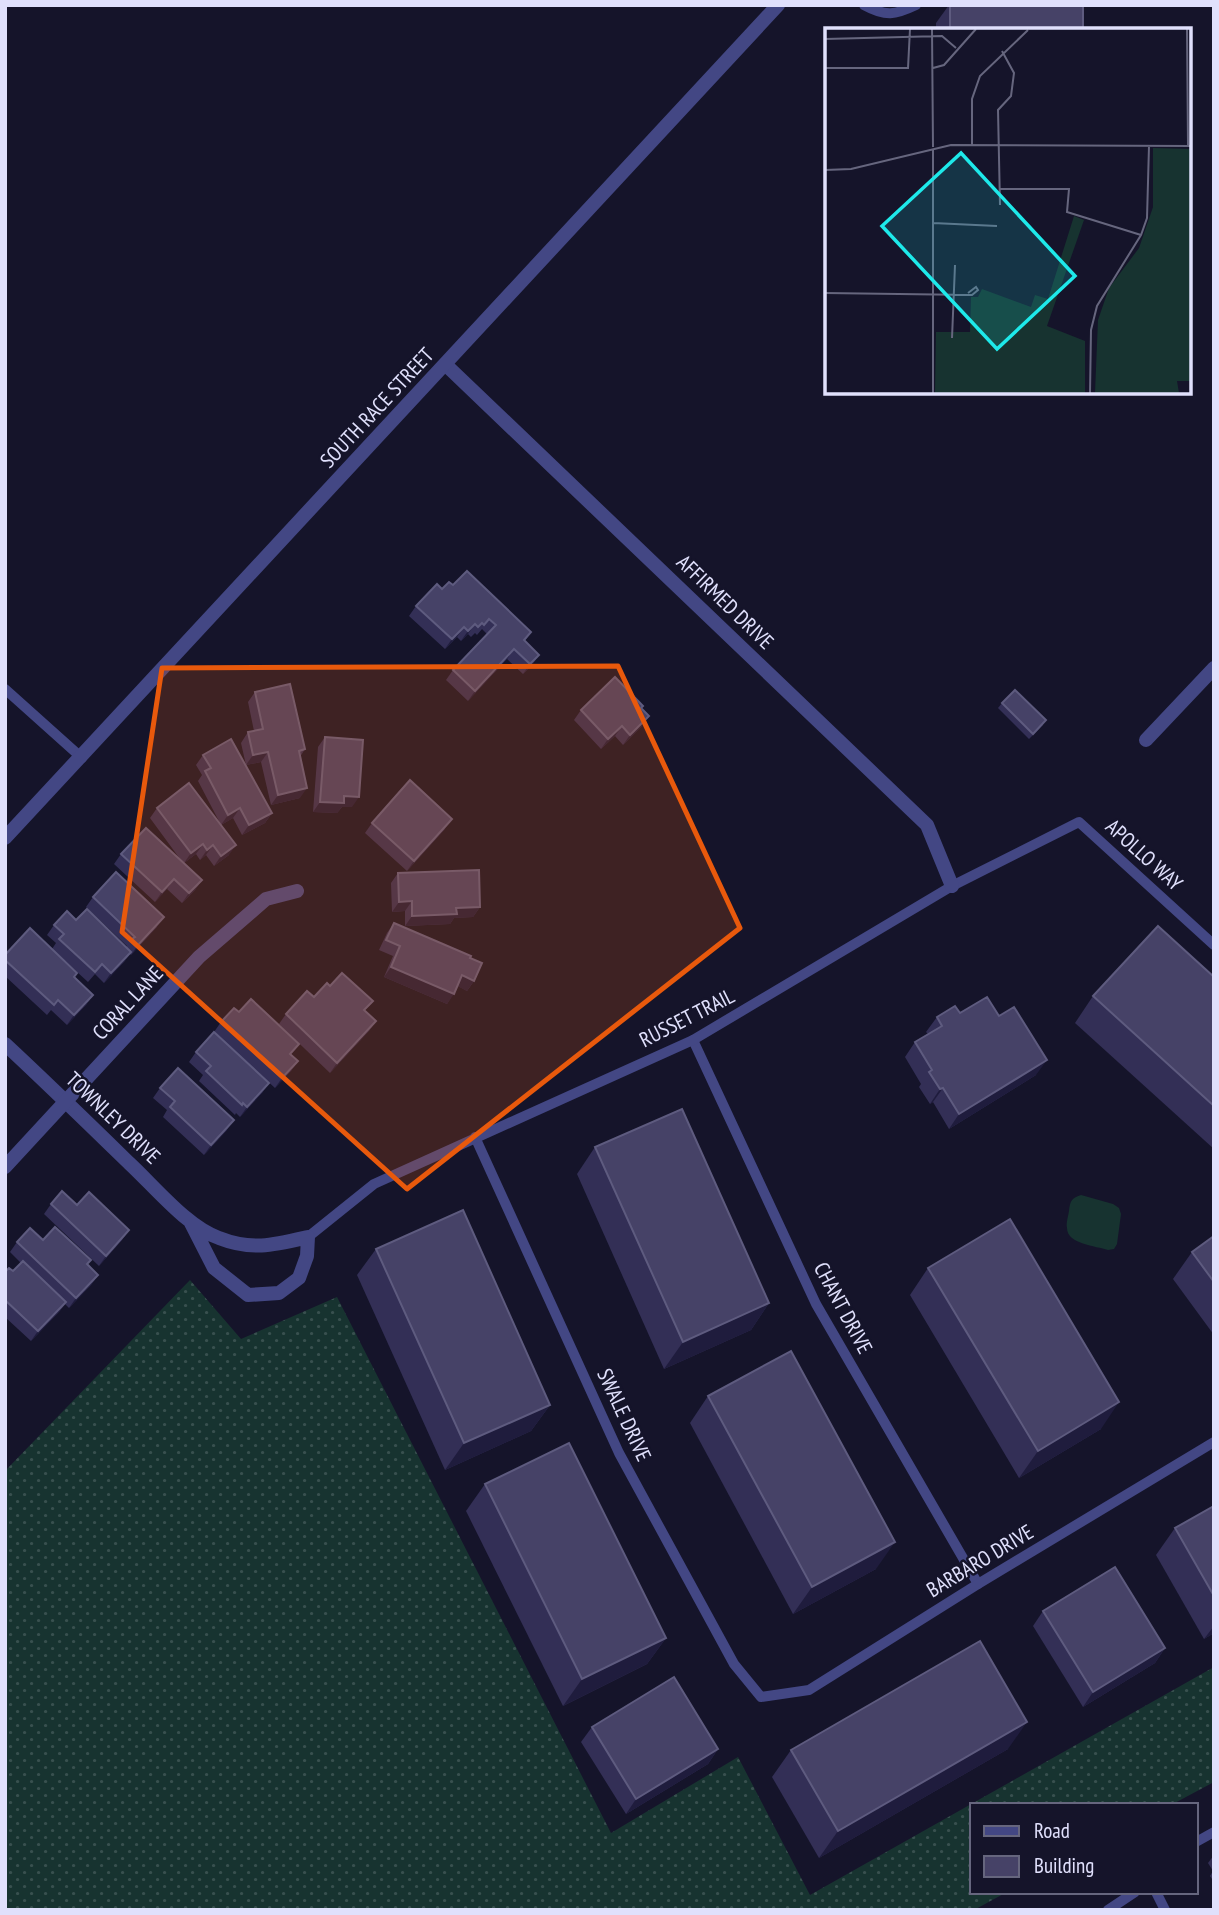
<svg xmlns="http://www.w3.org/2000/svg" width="1219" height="1915" viewBox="0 0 1219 1915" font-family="'PT Sans Narrow',sans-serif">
  <defs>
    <pattern id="grass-dots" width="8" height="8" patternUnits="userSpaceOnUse" patternTransform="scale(1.75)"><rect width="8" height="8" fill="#173330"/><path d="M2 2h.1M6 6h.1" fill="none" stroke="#38504f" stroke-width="1.8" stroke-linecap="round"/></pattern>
  </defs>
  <rect width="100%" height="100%" fill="#15142a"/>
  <polygon fill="url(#grass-dots)" points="190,1280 241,1339 337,1297 611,1833 738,1757 810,1895 1214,1667 1214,1782 1171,1805 972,1805 972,1892 1007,1892 974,1910 5,1910 5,1471"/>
  <path fill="#173330" d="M1081,1195L1113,1204L1119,1208L1121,1214L1117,1244L1114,1249L1108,1250C1096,1246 1067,1244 1067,1228C1066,1223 1068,1217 1069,1211C1070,1202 1071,1198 1081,1195Z"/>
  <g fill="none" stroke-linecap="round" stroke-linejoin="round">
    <g stroke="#434784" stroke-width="10">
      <path d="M864,5C886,17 895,15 916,5"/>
      <polyline points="5,689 82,758"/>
      <polyline points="693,1040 816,1304 978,1584"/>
      <polyline points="475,1137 619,1453 734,1664 761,1697 809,1690 978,1584 1214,1442"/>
      <polyline points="308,1237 374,1184 693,1040 952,886 1079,822 1214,945"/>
      <polyline points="1196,1842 1214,1832"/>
      <polyline points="1156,1892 1165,1910"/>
      <polyline points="1108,1910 1135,1892"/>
    </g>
    <g stroke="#434784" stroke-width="14">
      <polyline points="446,365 927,825 952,886"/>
      <polyline points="1146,740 1214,668"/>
      <path d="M5,1044C47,1083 88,1123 129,1163C154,1186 187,1227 219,1238C252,1251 274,1245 308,1237L307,1256L299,1278L279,1293L248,1295L214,1268L191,1223"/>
      <polyline points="5,1167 199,957 266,899 297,891"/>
    </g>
    <polyline stroke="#434784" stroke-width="14" points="5,838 778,5"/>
  </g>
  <g fill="#332f56">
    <polygon points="949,5 950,5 1083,30 936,30 936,23"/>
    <polygon points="453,585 531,632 525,641 539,655 532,665 523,674 507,659 468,701 446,680 453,670 487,634 482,629 477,635 475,633 471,637 468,634 461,641 457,637 445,649 409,616 416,606 442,589"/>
    <polygon points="255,692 305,749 300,757 300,798 271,805 261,762 246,765 241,743 248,732 254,731 248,702"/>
    <polygon points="1002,703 1043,725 1029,739 998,708"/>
    <polygon points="641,708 642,726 623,745 615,736 601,749 574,720 581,710"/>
    <polygon points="325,737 352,807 342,807 337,813 313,812 318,747"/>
    <polygon points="203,755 272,813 265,823 242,835 233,818 221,825 198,781 202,775 196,765"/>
    <polygon points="157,808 229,855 214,866 206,855 200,860 196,854 184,863 202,880 195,890 182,903 167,889 155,902 114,864 121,854 183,863 150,818"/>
    <polygon points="372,823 445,829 407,871 365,833"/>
    <polygon points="398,873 480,907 473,917 454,918 450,924 405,926 405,911 392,912 391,883"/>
    <polygon points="93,897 157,927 131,955 130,954 124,962 104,983 95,974 88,982 52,949 56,943 47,935 54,925 76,920 126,947 127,946 86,907"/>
    <polygon points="394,923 470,958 474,981 467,991 458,986 447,1004 384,977 393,956 379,950 387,933"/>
    <polygon points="5,955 75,977 93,995 86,1005 67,1025 51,1010 47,1015 5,976"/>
    <polygon points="1214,977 1214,1149 1075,1023 1093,996"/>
    <polygon points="314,997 366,1011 376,1021 369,1031 330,1073 279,1024 286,1014"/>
    <polygon points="960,1013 1036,1075 949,1129 933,1102 930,1104 919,1087 921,1084 905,1057 915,1042 928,1034 926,1032 937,1017"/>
    <polygon points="221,1022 292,1055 298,1061 291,1071 275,1088 228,1045 269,1083 262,1093 240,1117 236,1113 235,1115 199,1081 203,1075 189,1062 196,1052 214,1032"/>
    <polygon points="160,1088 227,1130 204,1155 163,1117 167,1110 153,1098"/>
    <polygon points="595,1147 769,1303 751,1330 664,1369 577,1174"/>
    <polygon points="51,1204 129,1230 122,1240 99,1266 44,1214"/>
    <polygon points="1214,1236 1214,1335 1173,1279 1192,1252"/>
    <polygon points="43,1240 88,1265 98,1275 91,1285 69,1308 65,1304 59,1312 31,1341 5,1317 5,1272 13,1271 21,1263 10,1252 17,1242"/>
    <polygon points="376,1249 550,1405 531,1431 445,1470 357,1275"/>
    <polygon points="928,1268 1101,1429 1019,1478 910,1295"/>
    <polygon points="708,1396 876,1569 793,1614 690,1423"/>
    <polygon points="485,1484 666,1638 647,1664 563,1706 466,1511"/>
    <polygon points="1214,1506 1214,1633 1204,1639 1156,1555 1175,1528"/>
    <polygon points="1043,1611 1165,1648 1155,1663 1083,1707 1033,1626"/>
    <polygon points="592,1727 718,1749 708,1764 626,1814 581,1742"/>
    <polygon points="1008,1749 819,1858 772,1777 791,1750"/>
    <polygon points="1214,1855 1214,1882 1210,1876 1213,1871 1208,1863"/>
  </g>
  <g fill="#1f1c3d">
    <polygon points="475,624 468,634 461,641 468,631"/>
    <polygon points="464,627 457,637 445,649 452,639"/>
    <polygon points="514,649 507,659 468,701 475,691"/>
    <polygon points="539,655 532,665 523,674 530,664"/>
    <polygon points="649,716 642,726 623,745 630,735"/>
    <polygon points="622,726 615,736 601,749 608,739"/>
    <polygon points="268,752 261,762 246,765 253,755"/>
    <polygon points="307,788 300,798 271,805 278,795"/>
    <polygon points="344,796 359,797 352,807 342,807 337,813 313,812 320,802"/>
    <polygon points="240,808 233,818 221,825 228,815"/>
    <polygon points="272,813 265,823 242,835 249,825"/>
    <polygon points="452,819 445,829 407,871 414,861"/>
    <polygon points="203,844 196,854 184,863 191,853"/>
    <polygon points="213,845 206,855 200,860 207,850"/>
    <polygon points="236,845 229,855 214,866 221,856"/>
    <polygon points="174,879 167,889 155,902 162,892"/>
    <polygon points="202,880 195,890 182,903 189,893"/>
    <polygon points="412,901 405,911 392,912 399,902"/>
    <polygon points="480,907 473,917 454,918 450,924 405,926 412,916 456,908"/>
    <polygon points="164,917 157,927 131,955 138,945"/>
    <polygon points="131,952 124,962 104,983 111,973"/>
    <polygon points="391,967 454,994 447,1004 384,977"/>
    <polygon points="462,975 474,981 467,991 455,985"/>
    <polygon points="93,995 86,1005 67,1025 74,1015"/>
    <polygon points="376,1021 369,1031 330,1073 337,1063"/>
    <polygon points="1047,1060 1036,1075 949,1129 959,1114"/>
    <polygon points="298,1061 291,1071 275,1088 282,1078"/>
    <polygon points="269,1083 262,1093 240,1117 247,1107"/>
    <polygon points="943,1088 933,1102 930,1104 940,1089"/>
    <polygon points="234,1120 227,1130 204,1155 211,1145"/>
    <polygon points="129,1230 122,1240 99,1266 106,1256"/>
    <polygon points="98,1275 91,1285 69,1308 76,1298"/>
    <polygon points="66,1302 59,1312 31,1341 38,1331"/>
    <polygon points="769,1303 751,1330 664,1369 683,1342"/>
    <polygon points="1119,1402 1101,1429 1019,1478 1038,1451"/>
    <polygon points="550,1405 531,1431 445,1470 464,1443"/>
    <polygon points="895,1542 876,1569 793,1614 812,1587"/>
    <polygon points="1214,1626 1214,1633 1204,1639"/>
    <polygon points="666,1638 647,1664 563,1706 582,1679"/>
    <polygon points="1165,1648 1155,1663 1083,1707 1093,1692"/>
    <polygon points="1027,1722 1008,1749 819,1858 838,1831"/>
    <polygon points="718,1749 708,1764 626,1814 636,1799"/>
  </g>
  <g fill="#464267" stroke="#5e5b7f" stroke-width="2">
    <rect x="950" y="5" width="133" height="25"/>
    <polygon points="467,571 531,632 524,640 539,655 530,664 514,649 475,691 453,670 496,625 489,619 484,625 482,623 478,627 475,624 468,631 464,627 452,639 416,606 437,584 442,589 449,582 453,585"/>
    <polygon points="615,677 643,706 641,708 649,716 630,735 622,726 608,739 581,710"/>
    <polygon points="290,684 305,749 299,751 307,788 278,795 268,752 253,755 248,732 263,729 255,692"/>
    <polygon points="1015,690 1046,720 1033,734 1002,703"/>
    <polygon points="325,737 363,740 359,797 344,796 344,803 320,802"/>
    <polygon points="231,739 272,813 249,825 240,808 228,815 205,771 211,768 203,755"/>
    <polygon points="410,780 452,819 414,861 372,823"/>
    <polygon points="189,783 236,845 221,856 213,845 207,850 203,844 191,853 157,808"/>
    <polygon points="146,828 202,880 189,893 174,879 162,892 121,854"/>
    <polygon points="479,870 480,907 456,908 457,914 412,916 412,901 399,902 398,873"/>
    <polygon points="116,872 164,917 138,945 132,939 135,937 93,897"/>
    <polygon points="87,909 131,952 111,973 102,964 95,972 59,939 64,934 54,925 67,911 76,920"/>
    <polygon points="394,923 471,956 470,958 482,963 474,981 462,975 454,994 391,967 400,946 386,940"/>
    <polygon points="1158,926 1214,977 1214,1106 1093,996"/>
    <polygon points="30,928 77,973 74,977 93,995 74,1015 58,1000 54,1005 5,960 5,955"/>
    <polygon points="342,973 373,1001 364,1010 376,1021 337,1063 286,1014 307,991 314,997 327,983 330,986"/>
    <polygon points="987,997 999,1016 1014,1007 1047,1060 959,1114 943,1088 940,1089 929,1072 932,1070 915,1042 942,1026 937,1017 955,1006 960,1013"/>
    <polygon points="251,999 299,1044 290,1054 298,1061 282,1078 221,1022 234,1008 239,1012"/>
    <polygon points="214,1032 269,1083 247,1107 243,1103 242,1105 206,1071 211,1066 196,1052"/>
    <polygon points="178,1068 234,1120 211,1145 170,1107 175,1101 160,1088"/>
    <polygon points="682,1109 769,1303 683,1342 595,1147"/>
    <polygon points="62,1191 77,1205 89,1192 129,1230 106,1256 51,1204"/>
    <polygon points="463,1210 550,1405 464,1443 376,1249"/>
    <polygon points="1010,1219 1119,1402 1038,1451 928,1268"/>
    <polygon points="55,1227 91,1260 87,1264 98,1275 76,1298 17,1242 30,1228 43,1240"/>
    <polygon points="1214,1236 1214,1282 1192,1252"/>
    <polygon points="23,1261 66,1302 38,1331 5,1300 5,1272 9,1268 13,1271"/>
    <polygon points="791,1351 895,1542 812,1587 708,1396"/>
    <polygon points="569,1443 666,1638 582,1679 485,1484"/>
    <polygon points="1214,1506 1214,1596 1175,1528"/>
    <polygon points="1115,1567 1165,1648 1093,1692 1043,1611"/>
    <polygon points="980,1641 1027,1722 838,1831 791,1750"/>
    <polygon points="674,1677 718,1749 636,1799 592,1727"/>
  </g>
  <path fill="#e8590c" fill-opacity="0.2" stroke="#e8590c" stroke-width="5" stroke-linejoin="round" d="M618,666L740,928L407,1189L122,932L162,668Z"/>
  <g text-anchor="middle" stroke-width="5" stroke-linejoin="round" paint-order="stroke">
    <g font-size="21" fill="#e0e0fc" stroke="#15142a">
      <text transform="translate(377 408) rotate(-47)" y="7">SOUTH RACE STREET</text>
      <text transform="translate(725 602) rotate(44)" y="7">AFFIRMED DRIVE</text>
      <text transform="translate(1144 855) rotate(42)" y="7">APOLLO WAY</text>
      <text transform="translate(128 1003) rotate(-47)" y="7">CORAL LANE</text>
      <text transform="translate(687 1018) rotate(-27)" y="7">RUSSET TRAIL</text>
      <text transform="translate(113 1118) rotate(44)" y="7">TOWNLEY DRIVE</text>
      <text transform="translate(843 1308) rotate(62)" y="7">CHANT DRIVE</text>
      <text transform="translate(624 1415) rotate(65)" y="7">SWALE DRIVE</text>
      <text transform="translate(980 1561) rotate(-31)" y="7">BARBARO DRIVE</text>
    </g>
  </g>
  <g transform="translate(825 28)">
    <rect width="366" height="366" fill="#15142a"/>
    <path d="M328,120L366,121V353H352L354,365H270L273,292L284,260L314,220L328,179ZM249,188L259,192L222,298L260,313V365H110L111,304H145L146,269H153L157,261L206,279L210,267L223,271Z" fill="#173330"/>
    <path fill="none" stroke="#66667e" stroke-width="2" d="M107,1L108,119M362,1L363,118M0,11L117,8L131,20M0,40H83L85,1M108,40L119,37L151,1M147,118V71L155,48L203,2M0,142L26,141L126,117L366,118M175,161H244L242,184L316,207M175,177L173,82L186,68L189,45L177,23M108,195L172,198M0,265L147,267L153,262L151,259L143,265M127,310L130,237M108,365V121M265,365L266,302L272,278L316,207L322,190L324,118"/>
    <path fill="#1ee9ea" fill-opacity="0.15" stroke="#1ee9ea" stroke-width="3.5" d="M136,125L250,248L172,321L57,198Z"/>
    <rect width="366" height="366" fill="none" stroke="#e0e0fc" stroke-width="3.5"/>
  </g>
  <rect width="1219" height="1915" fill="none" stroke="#e0e0fc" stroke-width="14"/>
  <rect x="970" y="1803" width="228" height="91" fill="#15142a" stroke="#66667e" stroke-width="2"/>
  <rect x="984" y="1826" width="35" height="10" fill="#434784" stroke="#66667e" stroke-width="2"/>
  <text x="1034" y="1838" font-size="21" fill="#e0e0fc">Road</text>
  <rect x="984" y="1856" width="35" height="21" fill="#464267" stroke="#66667e" stroke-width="2"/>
  <text x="1034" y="1873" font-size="21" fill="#e0e0fc">Building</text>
</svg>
